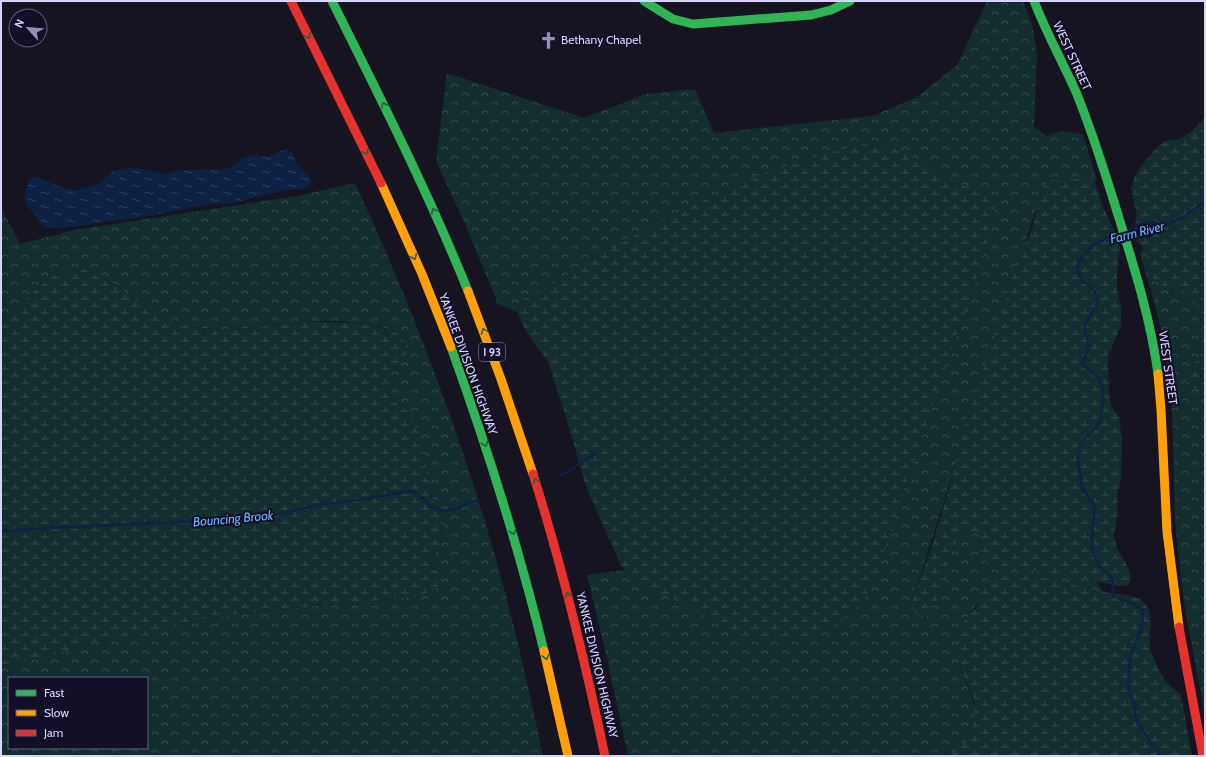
<svg xmlns="http://www.w3.org/2000/svg" width="1206" height="757" viewBox="0 0 1206 757" font-family="Cabin,sans-serif">
  <defs>
    <pattern id="forest-crowns" width="20" height="18" patternUnits="userSpaceOnUse"><rect width="20" height="18" fill="#132c2d"/><path d="M2 6a3 3 0 1 1 6 0M12 15a3 3 0 1 1 6 0" fill="none" stroke="#354a4c"/></pattern>
    <pattern id="wetland-marsh" width="20" height="14" patternUnits="userSpaceOnUse"><rect width="20" height="14" fill="#132c2d"/><path d="M1 5h8M5 5V1M11 12h8M15 12V8" fill="none" stroke="#354a4c"/></pattern>
    <pattern id="water-ripples" width="26" height="14" patternUnits="userSpaceOnUse"><rect width="26" height="14" fill="#0d2144"/><path d="M2 4q2-2 4 0t4 0M15 11q2-2 4 0t4 0" fill="none" stroke="#304060"/></pattern>
  </defs>
  <rect width="100%" height="100%" fill="#161421"/>
  <g fill="url(#forest-crowns)" fill-rule="evenodd">
    <path d="M987,1H1023L1032,23L1037,54L1034,127L1047,136L1061,131L1083,134L1097,181L1041,194C996,330 956,468 911,604L958,522L1092,574L1103,592L978,601L964,628L958,662L984,730L968,756H628L606,654L587,575L638,568L644,238L524,298L517,312L498,304L465,224L436,161L447,73L584,118L646,94L695,89L714,133L872,116L917,97L957,65Z"/>
    <path d="M1205,171V716C1194,654 1180,593 1176,530C1172,479 1175,427 1169,375C1164,334 1152,294 1140,254L1161,225Z"/>
    <path d="M355,183C413,308 462,437 499,570C516,631 530,694 543,756H1V666L53,655L99,641L149,636L183,624L228,615L262,611L403,598L441,585L439,571L430,566L431,561L439,545L442,534L444,520L439,514L431,496L430,482L426,470L424,457L401,405L387,395L383,388C388,374 396,364 407,353L402,336L393,330L371,325L343,321H302L281,325L219,331L184,325L163,318L139,303L116,285L84,269L38,287L29,298L9,314L1,316V208L20,244L74,230L297,196ZM9,678H147V748H9Z"/>
  </g>
  <g fill="url(#wetland-marsh)">
    <path d="M1205,117V391C1197,392 1184,387 1185,378C1186,371 1194,366 1197,360C1202,352 1204,325 1201,315C1198,307 1190,296 1183,291C1174,286 1162,288 1155,280C1147,272 1148,261 1145,252C1143,245 1136,241 1130,237L1150,238L1158,232L1156,221H1147L1135,225L1137,214L1131,189L1135,176L1141,166L1159,145L1167,141L1180,139L1192,131Z"/>
    <polygon points="862,144 897,149 952,180 974,190 990,195 995,207 986,251 892,524 892,531 866,597 842,622 814,635 773,639 736,634 685,604 636,583 621,565 596,510 586,486 565,414 548,362 527,333 517,312 524,298 555,283 596,257 672,215 759,175 818,156"/>
    <polygon points="1083,178 1089,178 1095,183 1102,205 1115,232 1120,248 1117,274 1117,290 1121,307 1121,326 1108,356 1109,391 1111,406 1119,417 1122,438 1121,480 1117,495 1118,509 1114,535 1117,548 1129,569 1131,578 1128,585 1121,586 1024,569 1005,568 987,562 982,557 978,535 972,532 962,532 954,546 948,558 947,570 938,599 926,616 921,617 915,613 911,604 932,545 950,485 968,415 1003,310 1013,272 1023,246 1030,235 1035,219 1037,206 1044,186 1050,180 1069,180"/>
    <path d="M84,269L116,285L139,303L163,318L184,325L219,331L281,325L302,321L357,323L393,330L402,336L406,345L407,353C396,364 388,374 383,388L387,395L409,412L415,422L422,440L426,470L430,482L431,496L439,514L444,520L442,534L439,545L431,561L430,566C439,573 444,572 441,585L422,595L403,598L262,611L228,615L183,624L149,636L99,641L53,655L1,666V316C17,312 26,299 38,287C51,275 66,270 84,269Z"/>
    <polygon points="1020,573 1103,592 1127,595 1141,599 1150,611 1151,624 1149,638 1151,652 1158,668 1166,682 1181,695 1192,756 950,756 966,742 972,734 975,713 975,703 958,662 958,634 960,625 976,608 982,587 990,579 1001,574"/>
  </g>
  <g fill="url(#water-ripples)">
    <path d="M286,149L293,153C295,157 295,162 298,165C304,173 314,175 310,186L303,189L285,190L232,203L209,204L144,217L106,221L82,226L46,228C40,224 38,219 34,214C23,201 23,199 28,183C30,178 32,177 37,177L63,188L77,190L97,185L113,171L135,167L163,174L185,170L206,169H224L229,168L245,157L251,155L268,157Z"/>
    <path d="M1147,221H1156L1159,229C1154,241 1142,237 1132,237C1120,238 1117,243 1105,237L1109,233C1112,234 1115,235 1119,235C1129,232 1137,223 1147,221Z"/>
  </g>
  <g fill="none" stroke-linecap="round" stroke-linejoin="round">
    <g stroke="#0d2144" stroke-width="2.5">
      <path d="M1157,227C1176,223 1191,214 1205,200"/>
      <path d="M1109,237C1096,242 1082,254 1077,267C1078,271 1079,275 1081,279C1085,285 1094,286 1096,294C1100,312 1089,312 1085,325C1083,333 1090,341 1088,349C1087,355 1083,358 1082,364C1086,369 1092,370 1096,375C1099,379 1103,387 1103,392C1104,400 1101,422 1096,428C1088,435 1080,441 1078,452C1077,458 1081,486 1084,491C1088,497 1093,500 1095,506L1092,537L1093,552L1099,565L1112,578L1113,582V595C1122,602 1134,601 1142,610L1143,623L1130,658L1129,669V693L1135,704V713L1137,722L1160,756"/>
      <path d="M560,475C574,471 582,459 594,454"/>
      <path d="M1,532L3,531L50,528L262,518L318,505L358,500L412,491C420,494 424,501 431,506C446,517 464,506 478,499"/>
    </g>
    <g stroke="#30b455" stroke-width="9">
      <path d="M332,1C380,97 428,192 468,291"/>
      <polyline points="644,1 673,19 693,24 811,15 831,10 850,1"/>
      <path d="M1034,1C1046,32 1062,61 1076,92C1093,133 1106,176 1119,218C1135,270 1151,321 1158,374"/>
      <path d="M451,347C487,447 519,548 544,651"/>
    </g>
    <g stroke="#ff9f0a" stroke-width="9">
      <polyline points="381,183 422,274 451,347"/>
      <polyline points="468,291 501,379 533,474"/>
      <polyline points="1158,374 1161,410 1167,532 1179,627"/>
      <polyline points="544,651 568,756"/>
    </g>
    <g stroke="#e5322d" stroke-width="9">
      <polyline points="291,1 381,183"/>
      <path d="M533,474C562,566 585,661 605,756"/>
      <polyline points="1179,627 1203,756"/>
    </g>
  </g>
  <defs><path id="oneway-chevron" d="M-2-3.5L2.5 0L-2 3.5" fill="none" stroke-width="1.6" stroke-linecap="round" stroke-linejoin="round"/></defs>
  <g stroke="#22623e">
    <use href="#oneway-chevron" transform="translate(308 36) rotate(63)"/>
    <use href="#oneway-chevron" transform="translate(384 105) rotate(-116)"/>
    <use href="#oneway-chevron" transform="translate(366 152) rotate(64)"/>
    <use href="#oneway-chevron" transform="translate(434 211) rotate(-115)"/>
    <use href="#oneway-chevron" transform="translate(414 257) rotate(66)"/>
    <use href="#oneway-chevron" transform="translate(484 331) rotate(-111)"/>
    <use href="#oneway-chevron" transform="translate(485 444) rotate(72)"/>
    <use href="#oneway-chevron" transform="translate(536 481) rotate(-107)"/>
    <use href="#oneway-chevron" transform="translate(513 532) rotate(74)"/>
    <use href="#oneway-chevron" transform="translate(568 595) rotate(-105)"/>
    <use href="#oneway-chevron" transform="translate(546 657) rotate(77)"/>
  </g>
  <defs>
    <symbol id="church-bare" viewBox="-9 -9 18 18"><path d="M-1.2-6h2.4v3.5h3.3v2.4h-3.3V6h-2.4V-.1h-3.3v-2.4h3.3Z" fill="#9591b1" stroke="#130f26" stroke-width="2.5" paint-order="stroke"/></symbol>
  </defs>
  <g fill-rule="evenodd">
    <use href="#church-bare" x="536" y="28" width="25" height="25"/>
  </g>
  <g text-anchor="middle" stroke-width="4" stroke-linejoin="round" paint-order="stroke">
    <rect fill="#130f26" stroke="#9e99be" stroke-width="1" x="479" y="343" width="26" height="18" rx="3"/>
    <g font-size="11" font-weight="bold" fill="#d9d4ff">
      <text x="492" y="356">I 93</text>
    </g>
    <g font-size="12" fill="#d9d4ff" stroke="#130f26" text-anchor="start">
      <text x="561" y="44">Bethany Chapel</text>
    </g>
    <g font-size="12" fill="#d9d4ff" stroke="#130f26">
      <text transform="translate(1072 56) rotate(65)" y="4">WEST STREET</text>
      <text transform="translate(468 364) rotate(70)" y="4">YANKEE DIVISION HIGHWAY</text>
      <text transform="translate(1168 368) rotate(82)" y="4">WEST STREET</text>
      <text transform="translate(597 665) rotate(77)" y="4">YANKEE DIVISION HIGHWAY</text>
    </g>
    <g font-size="13" font-style="italic" fill="#62b6ff" stroke="#130f26">
      <text transform="translate(1137 232) rotate(-14)" y="5">Farm River</text>
      <text transform="translate(233 518) rotate(-5)" y="5">Bouncing Brook</text>
    </g>
  </g>
  <rect width="1206" height="757" fill="none" stroke="#d9d4ff" stroke-width="4"/>
  <rect x="8" y="677" width="140" height="72" fill="#130f26" stroke="#625e7d"/>
  <rect x="16" y="690" width="20" height="6" fill="#30b455" stroke="#625e7d"/>
  <text x="44" y="697" font-size="12" fill="#d9d4ff">Fast</text>
  <rect x="16" y="710" width="20" height="6" fill="#ff9f0a" stroke="#625e7d"/>
  <text x="44" y="717" font-size="12" fill="#d9d4ff">Slow</text>
  <rect x="16" y="730" width="20" height="6" fill="#e5322d" stroke="#625e7d"/>
  <text x="44" y="737" font-size="12" fill="#d9d4ff">Jam</text>
  <g transform="translate(28 28) rotate(297)"><circle r="19" fill="#130f26" stroke="#625e7d"/>
  <path d="M0-3L7 15L0 10L-7 15Z" fill="#9591b1"/>
  <text y="-6" font-size="11" font-weight="bold" text-anchor="middle" fill="#d9d4ff">N</text>
  </g>
</svg>
